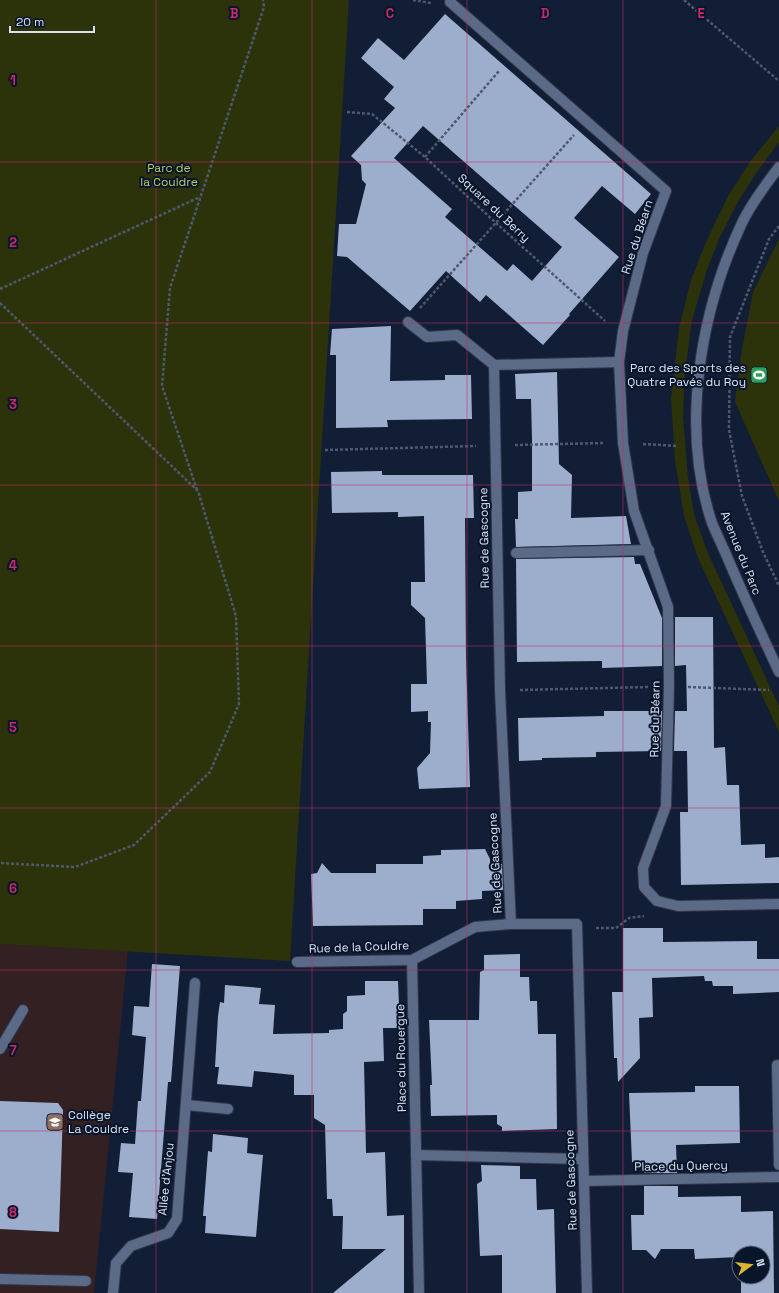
<svg xmlns="http://www.w3.org/2000/svg" width="779" height="1293" viewBox="0 0 779 1293" font-family="'Space Grotesk',sans-serif">
  <rect width="100%" height="100%" fill="#121e35"/>
  <polygon fill="#332023" points="0,944 128,951 94,1293 0,1293"/>
  <g fill="#2c3209">
    <polygon points="0,0 349,0 290,961 0,944"/>
    <polygon points="779,126 779,142 757,172 739,200 719,239 707,270 692,320 685,373 683,416 688,478 694,514 707,551 779,706 779,732 710,584 698,558 684,516 675,461 671,399 679,328 691,280 706,242 728,196 750,162"/>
    <polygon points="779,239 779,501 735,402 742,349 753,292"/>
  </g>
  <g fill="#9dadcc" fill-rule="evenodd">
    <path d="M445,14L651,194L635,214L602,186L574,218L619,257L569,314L570,315L543,345L486,295L480,302L446,271L410,311L347,257L337,256L339,224H356L366,184L362,180L361,165L351,156L395,108L384,99L394,87L361,58L378,38L404,60ZM423,126L562,247L532,281L513,264L507,271L445,217L452,209L394,158Z"/>
    <polygon points="391,326 390,381 445,380 445,375 471,375 472,419 387,420 388,427 336,428 336,355 330,355 332,329"/>
    <polygon points="557,372 559,464 572,475 571,518 626,516 631,544 516,547 515,519 518,519 518,492 532,491 532,439 531,399 516,399 515,374"/>
    <polygon points="382,471 382,475 473,475 474,518 465,518 466,657 470,787 419,789 417,768 430,753 431,722 428,722 428,711 411,712 411,684 427,684 425,618 411,605 411,582 425,582 424,516 398,517 398,512 332,513 331,472"/>
    <polygon points="634,557 635,564 640,564 662,618 662,666 602,668 602,661 517,662 516,559"/>
    <polygon points="675,617 713,617 714,748 725,747 727,785 739,785 741,845 765,844 765,858 779,857 779,883 681,885 680,812 688,812 687,751 674,751 675,711 687,711 686,665 675,666"/>
    <polygon points="604,711 662,711 661,751 596,752 596,757 542,758 542,760 519,761 518,718 604,716"/>
    <polygon points="485,849 490,859 490,864 502,864 503,890 482,891 482,899 456,901 456,909 423,909 423,925 313,926 311,874 317,873 322,863 331,873 376,873 376,864 423,864 423,856 441,855 441,850"/>
    <polygon points="623,928 663,928 663,942 757,941 757,959 779,959 779,992 733,994 733,986 713,986 712,981 705,981 704,976 652,978 653,1017 639,1018 640,1058 618,1082 617,1058 614,1058 612,992 623,992"/>
    <polygon points="520,954 520,977 529,977 530,1001 537,1001 538,1034 556,1034 557,1129 502,1131 502,1127 497,1124 497,1115 431,1116 430,1085 432,1085 429,1020 479,1020 480,972 484,970 484,955"/>
    <polygon points="152,964 180,966 171,1082 168,1082 157,1219 129,1217 133,1173 118,1172 121,1143 135,1144 138,1101 141,1101 146,1037 132,1035 134,1006 149,1007"/>
    <polygon points="365,981 398,981 400,1028 383,1028 384,1061 364,1062 366,1153 385,1152 387,1216 404,1215 404,1293 333,1293 386,1249 342,1249 343,1216 333,1216 332,1199 327,1199 325,1125 314,1118 314,1095 294,1095 294,1075 254,1071 252,1087 217,1084 219,1067 215,1067 218,1016 220,1002 224,1003 225,985 261,988 259,1004 275,1005 273,1034 329,1033 329,1030 343,1029 343,1014 347,1011 347,996 365,995"/>
    <polygon points="695,1086 739,1086 740,1143 676,1145 677,1173 644,1173 644,1162 632,1162 629,1093 695,1092"/>
    <polygon points="0,1101 58,1103 63,1110 59,1232 0,1229"/>
    <polygon points="213,1134 248,1138 247,1153 263,1155 256,1237 205,1233 206,1216 203,1216 208,1151 212,1152"/>
    <polygon points="481,1165 520,1166 520,1179 536,1179 537,1210 554,1209 556,1293 502,1293 502,1255 480,1256 477,1184 482,1181"/>
    <polygon points="644,1186 678,1186 678,1197 741,1196 741,1212 773,1211 774,1293 741,1293 741,1277 763,1277 763,1253 739,1253 739,1257 695,1259 694,1249 661,1249 655,1259 646,1250 632,1250 631,1215 644,1215"/>
  </g>
  <g fill="none" stroke-linecap="round" stroke-linejoin="round">
    <defs>
      <g id="service">
        <polyline points="0,1049 23,1010"/>
        <polyline points="0,1279 86,1281"/>
      </g>
      <polyline id="pedestrian" points="494,365 500,690 511,924"/>
      <g id="minor">
        <polyline points="450,2 666,191 643,253 623,331 619,362 623,443 634,511 668,607 669,686 666,806 643,868 644,887 657,901 678,906 779,904"/>
        <polyline points="408,322 427,337 457,335 494,365 619,362"/>
        <polyline points="516,553 649,550"/>
        <polyline points="412,960 419,1292"/>
        <polyline points="297,962 412,960 475,927 511,924 577,924 587,1293"/>
        <polyline points="777,1065 779,1165"/>
        <polyline points="186,1105 228,1109"/>
        <polyline points="416,1155 583,1159"/>
        <polyline points="584,1181 779,1177"/>
        <polyline points="113,1293 116,1263 131,1246 168,1233 177,1219 195,983"/>
      </g>
      <path id="tertiary" d="M779,167C766,184 751,204 742,223C700,312 680,428 712,523C717,535 723,547 728,559C744,597 762,635 779,672"/>
    </defs>
    <use href="#service" stroke="#31374b" stroke-width="12"/>
    <use href="#pedestrian" stroke="#31374b" stroke-width="12"/>
    <use href="#minor" stroke="#31374b" stroke-width="12"/>
    <use href="#tertiary" stroke="#31374b" stroke-width="12"/>
    <g stroke="#4e596e" stroke-width="2.5" stroke-dasharray="3 2" stroke-linecap="butt">
      <polyline points="413,0 431,3"/>
      <polyline points="684,0 779,81"/>
      <polyline points="347,112 372,114 425,157 496,223 605,321"/>
      <polyline points="425,157 499,71"/>
      <polyline points="779,226 769,239 730,337 729,430 742,496 763,552 779,586"/>
      <polyline points="0,289 200,197"/>
      <polyline points="0,303 198,491 236,616 239,704 210,772 134,845 75,867 0,863"/>
      <polyline points="420,308 574,135"/>
      <polyline points="643,444 678,446"/>
      <polyline points="515,445 604,443"/>
      <polyline points="325,450 476,446"/>
      <polyline points="197,490 162,386 170,288 264,7 263,0"/>
      <polyline points="688,687 769,690"/>
      <polyline points="520,690 649,687"/>
      <polyline points="596,928 616,928 629,918 644,916"/>
    </g>
    <use href="#service" stroke="#5b6a86" stroke-width="10"/>
    <use href="#pedestrian" stroke="#5b6a86" stroke-width="10"/>
    <use href="#minor" stroke="#5b6a86" stroke-width="10"/>
    <use href="#tertiary" stroke="#5b6a86" stroke-width="10"/>
  </g>
  <path fill="none" stroke="#c42c6a" stroke-width="1" stroke-opacity="0.55" d="M156,0V1293M312,0V1293M467,0V1293M623,0V1293M0,162H779M0,323H779M0,485H779M0,646H779M0,808H779M0,970H779M0,1131H779"/>
  <defs>
    <symbol id="stadium-square" viewBox="-11 -11 22 22"><rect x="-9" y="-9" width="18" height="18" rx="4" fill="#2e9e5b" stroke="#09152b"/><path d="M0-5a6.5 5 0 1 0 0 10a6.5 5 0 1 0 0-10ZM-3.5-1.8h7v3.6h-7Z" fill="#fff"/></symbol>
    <symbol id="school-square" viewBox="-11 -11 22 22"><rect x="-9" y="-9" width="18" height="18" rx="4" fill="#8d6e63" stroke="#09152b"/><path d="M0-5L7-2L0 1L-7-2ZM-4 1L0 2.5L4 1V4Q0 6-4 4Z" fill="#fff"/></symbol>
  </defs>
  <g fill-rule="evenodd">
    <use href="#stadium-square" x="749" y="365" width="20" height="20"/>
    <use href="#school-square" x="45" y="1112" width="20" height="20"/>
  </g>
  <g text-anchor="middle" stroke-width="4" stroke-linejoin="round" paint-order="stroke">
    <g font-size="12" fill="#b8ca66" stroke="#09152b">
      <text x="169" y="172">Parc de<tspan x="169" dy="14">la Couldre</tspan></text>
    </g>
    <g font-size="12" fill="#d9e2f2" stroke="#09152b">
      <text transform="translate(494 208) rotate(43)" y="4">Square du Berry</text>
      <text transform="translate(637 237) rotate(-72)" y="4">Rue du Béarn</text>
      <text transform="translate(484 538) rotate(-91)" y="4">Rue de Gascogne</text>
      <text transform="translate(741 553) rotate(68)" y="4">Avenue du Parc</text>
      <text transform="translate(655 719) rotate(-89)" y="4">Rue du Béarn</text>
      <text transform="translate(495 863) rotate(-93)" y="4">Rue de Gascogne</text>
      <text transform="translate(359 947) rotate(-2)" y="4">Rue de la Couldre</text>
      <text transform="translate(401 1058) rotate(-91)" y="4">Place du Rouergue</text>
      <text transform="translate(681 1166) rotate(-1)" y="4">Place du Quercy</text>
      <text transform="translate(166 1179) rotate(-84)" y="4">Allée d'Anjou</text>
      <text transform="translate(571 1180) rotate(-92)" y="4">Rue de Gascogne</text>
    </g>
    <g font-size="12" fill="#d9e2f2" stroke="#09152b" text-anchor="end">
      <text x="746" y="372">Parc des Sports des<tspan x="746" dy="14">Quatre Pavés du Roy</tspan></text>
      <text x="68" y="1119" text-anchor="start">Collège<tspan x="68" dy="14">La Couldre</tspan></text>
    </g>
  </g>
  <g font-size="13" text-anchor="middle" font-weight="bold" fill="#c42c6a" stroke="#09152b" stroke-width="4" stroke-linejoin="round" paint-order="stroke">
    <text x="234" y="18">B</text>
    <text x="390" y="18">C</text>
    <text x="545" y="18">D</text>
    <text x="701" y="18">E</text>
    <text x="13" y="85">1</text>
    <text x="13" y="247">2</text>
    <text x="13" y="409">3</text>
    <text x="13" y="570">4</text>
    <text x="13" y="732">5</text>
    <text x="13" y="893">6</text>
    <text x="13" y="1055">7</text>
    <text x="13" y="1217">8</text>
  </g>
  <g transform="translate(751 1265) rotate(75)"><circle r="19" fill="#09152b" stroke="#5c677b"/>
  <path d="M0-3L7 15L0 10L-7 15Z" fill="#dab333"/>
  <text y="-6" font-size="11" font-weight="bold" text-anchor="middle" fill="#d9e2f2">N</text>
  </g>
  <path d="M10 26v6h84v-6" fill="none" stroke="#d9e2f2" stroke-width="2"/>
  <text x="16" y="26" font-size="12" fill="#d9e2f2" stroke="#09152b" stroke-width="3" paint-order="stroke">20 m</text>
</svg>
